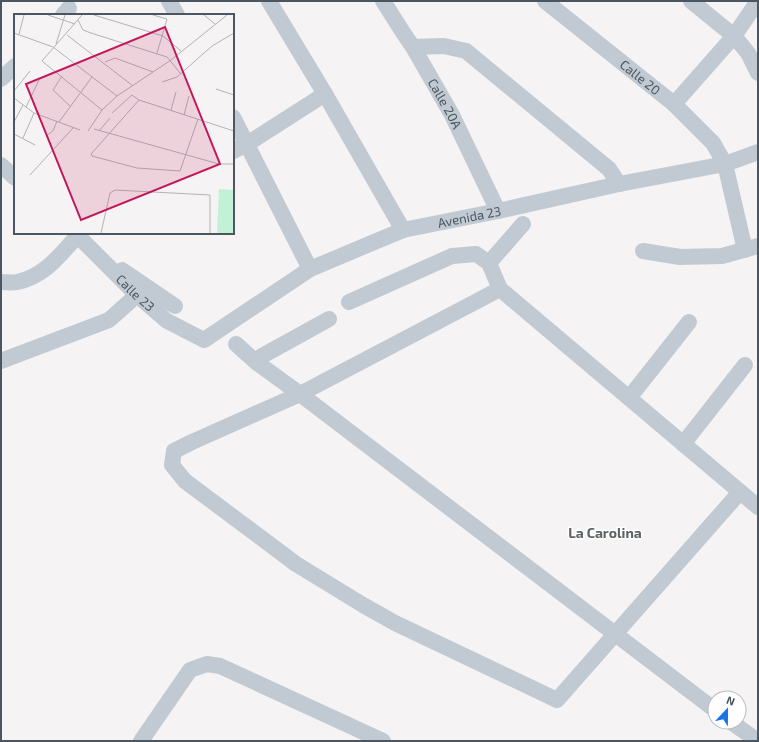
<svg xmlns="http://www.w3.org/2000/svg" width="759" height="742" viewBox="0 0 759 742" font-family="'Exo 2',sans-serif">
  <rect width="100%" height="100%" fill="#f5f3f3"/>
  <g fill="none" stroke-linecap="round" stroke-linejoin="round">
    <g stroke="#c1cad2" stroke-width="16">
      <polyline points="169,1 177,15"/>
      <polyline points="269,1 325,94 403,230"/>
      <path id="s1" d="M383,1L404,34L413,47L452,115L498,211"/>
      <path id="s2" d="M545,1L674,104L713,143L725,164L745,250"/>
      <polyline points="691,1 734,36 748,53 758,73"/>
      <polyline points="63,15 69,8"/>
      <polyline points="413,47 444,46 466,51 609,169 619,184"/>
      <polyline points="1,79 15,66"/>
      <polyline points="674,104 734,36 758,1"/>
      <polyline points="233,117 310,269"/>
      <polyline points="233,151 247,144 325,94"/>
      <polyline points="1,165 15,178"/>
      <path id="s3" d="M75,233L137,295L167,321L204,340L310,269L403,230L498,211L619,184L725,164L758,152"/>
      <polyline points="643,251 680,257 722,256 758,246"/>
      <polyline points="489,263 523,224"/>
      <polyline points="122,270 175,306"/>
      <path d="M1,282C6,282 12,283 17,282C44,277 60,255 78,235"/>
      <polyline points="500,289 300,394 192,442 174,451 172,465 185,481 296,564 363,605 395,623 557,700 740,492"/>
      <polyline points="349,302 452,256 476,254 489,263 500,289 758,507"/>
      <polyline points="236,344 256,362 300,394 715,710"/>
      <polyline points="1,361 109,320 137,295"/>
      <polyline points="256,362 262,356 329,319"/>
      <polyline points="629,398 689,322"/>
      <polyline points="683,444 745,365"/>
      <polyline points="731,722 758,741"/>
      <polyline points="141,741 190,670 207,664 220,666 383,741"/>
    </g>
  </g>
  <g text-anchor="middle" stroke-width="3" stroke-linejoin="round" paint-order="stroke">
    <g font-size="13" fill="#4a5661" stroke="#fff">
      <text dy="5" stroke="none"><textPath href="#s2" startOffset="122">Calle 20</textPath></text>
      <text dy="5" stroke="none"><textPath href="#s1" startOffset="120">Calle 20A</textPath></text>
      <text dy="5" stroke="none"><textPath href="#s3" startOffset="465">Avenida 23</textPath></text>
      <text dy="5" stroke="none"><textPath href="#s3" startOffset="85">Calle 23</textPath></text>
    </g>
    <g font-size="14" font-weight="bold" fill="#5f6368" stroke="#fff">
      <text x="605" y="538">La Carolina</text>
    </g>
  </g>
  <g transform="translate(14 14)">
    <rect width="220" height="220" fill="#f5f3f3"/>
    <path d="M205,175L220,176V219H203Z" fill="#c3f1d5"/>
    <path fill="none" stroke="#b1b4b9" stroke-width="1" d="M34,1L61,10M68,1L28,47L88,96M80,1L149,22L167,37M139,1L153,5L143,39M190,1L201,10M64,6L69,16L77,19L153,43L167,60M0,19L39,33L103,82M5,20L10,1M53,21L119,72M42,30L51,1M91,48L101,44L139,58M48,62L39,76L56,92M148,68L163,63L198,32L220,19M202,75L220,81M0,77L16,57M0,84L20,99L66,116M125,86L77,140L78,142L123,154L166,157L184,105M12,93L25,66M157,96L162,78M98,99L118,81L125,86L220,117M170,101L175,82M0,108L9,91M45,108L78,63M80,115L205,150H220M74,117L88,96L103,82L157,46L213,1M85,117L96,104M0,120L21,131M32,122L39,117L43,107M9,124L20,99M16,161L59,114M87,219L96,179L101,176L196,181V219"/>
    <path fill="#c2185b" fill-opacity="0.15" stroke="#c2185b" stroke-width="2" d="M151,13L206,150L67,206L12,70Z"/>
    <rect width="220" height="220" fill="none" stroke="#4a5661" stroke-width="2"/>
  </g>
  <rect width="759" height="742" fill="none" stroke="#4a5661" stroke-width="4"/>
  <g transform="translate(727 710) rotate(22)"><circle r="19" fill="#ffffff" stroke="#b7bbc0"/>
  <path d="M0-3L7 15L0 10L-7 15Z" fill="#1a73e8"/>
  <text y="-6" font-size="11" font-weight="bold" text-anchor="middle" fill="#4a5661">N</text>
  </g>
</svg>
